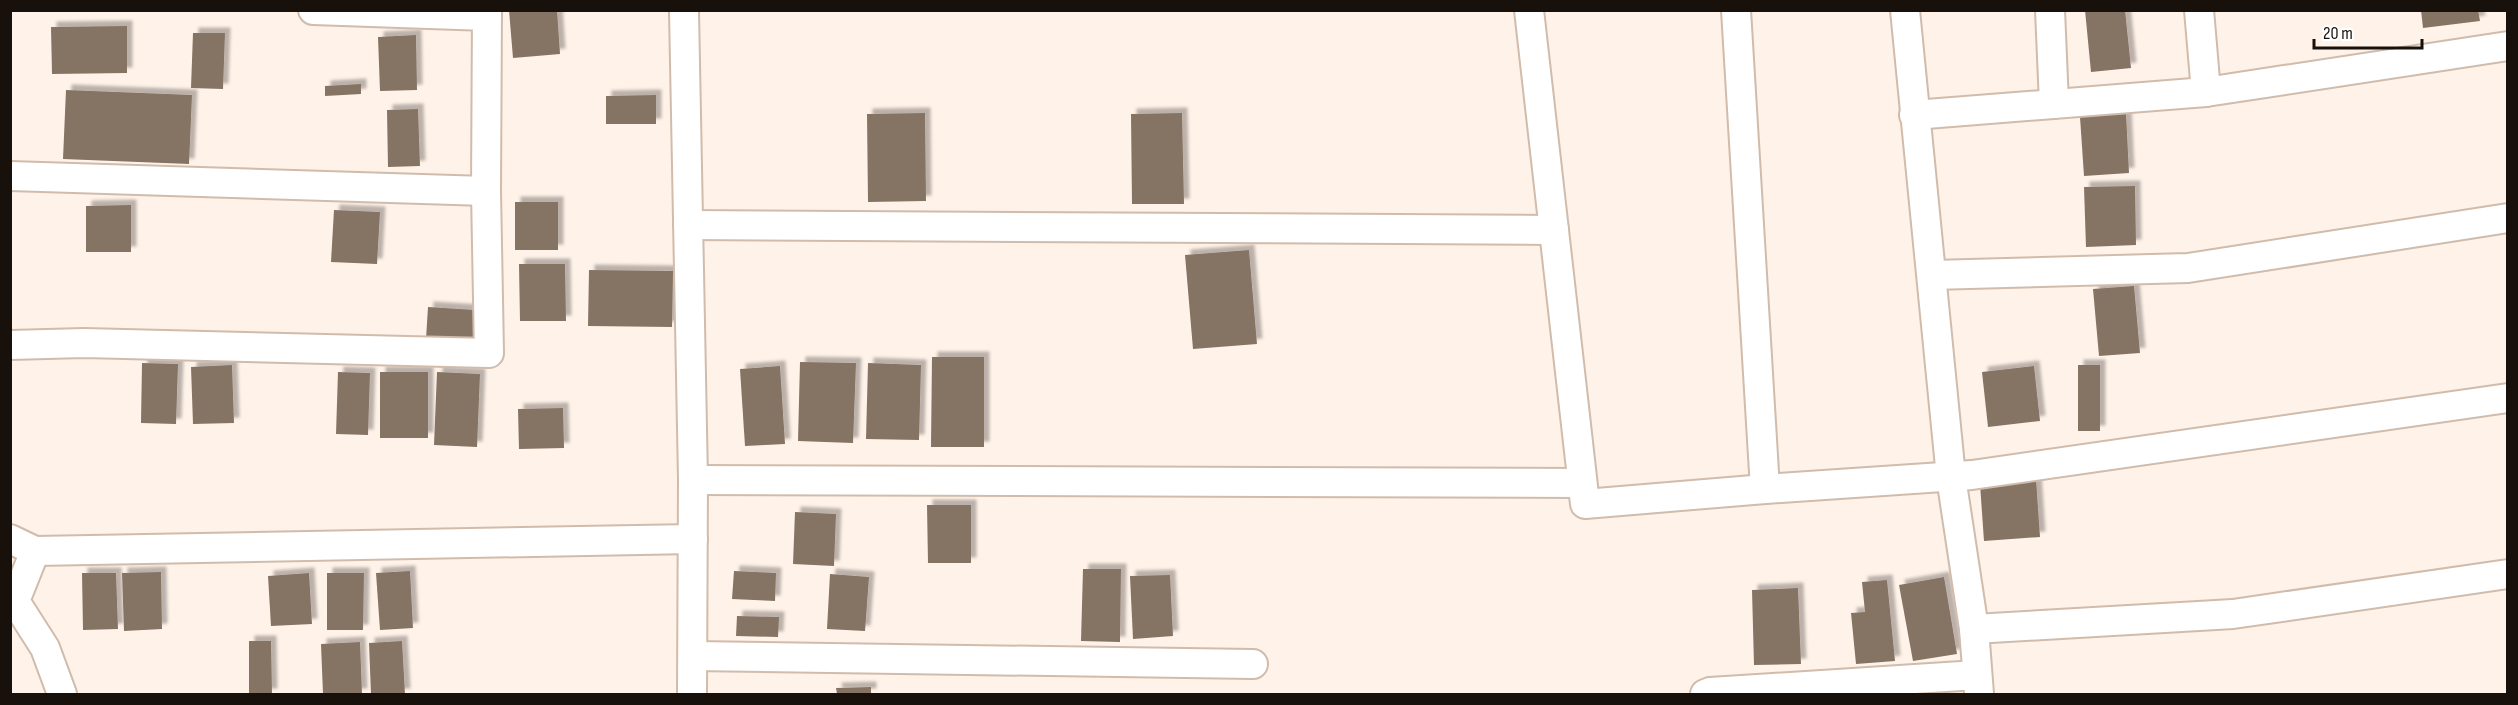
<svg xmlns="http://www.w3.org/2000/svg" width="2518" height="705" viewBox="0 0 2518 705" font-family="'Sofia Sans Condensed',sans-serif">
  <defs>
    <filter id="shadow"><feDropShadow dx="5.5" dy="-5.5" stdDeviation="1.5" flood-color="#0004"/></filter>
  </defs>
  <rect width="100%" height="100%" fill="#fff2e8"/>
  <g fill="#857364" filter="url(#shadow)">
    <polygon points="509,10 557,10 560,54 513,58"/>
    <polygon points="2085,10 2125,10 2131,68 2091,72"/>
    <polygon points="2421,10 2478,10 2480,21 2423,28"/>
    <polygon points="127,26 127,73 52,74 51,27"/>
    <polygon points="193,33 225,33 223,89 191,88"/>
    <polygon points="416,35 417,90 380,91 378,37"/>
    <polygon points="361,84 361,94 325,96 325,86"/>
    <polygon points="66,90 192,95 189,164 63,159"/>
    <polygon points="656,95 656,124 606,124 606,96"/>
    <polygon points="418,109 420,166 388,167 387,110"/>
    <polygon points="925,113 926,201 868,202 867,114"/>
    <polygon points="1182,113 1184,204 1132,204 1131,114"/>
    <polygon points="2126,114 2129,173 2084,176 2080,117"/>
    <polygon points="2135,186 2136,245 2086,247 2084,187"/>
    <rect x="515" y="202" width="43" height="48"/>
    <polygon points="131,205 131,252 86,252 86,206"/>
    <polygon points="334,210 380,212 377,264 331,262"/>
    <polygon points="1249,250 1257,344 1193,349 1185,255"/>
    <polygon points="519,264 565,264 566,321 520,321"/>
    <polygon points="589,270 673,271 672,327 588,326"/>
    <polygon points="2134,286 2140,353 2099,356 2093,289"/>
    <polygon points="428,307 475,310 473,342 426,339"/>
    <polygon points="932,357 984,357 984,447 931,447"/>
    <polygon points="800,362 856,363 853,443 798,441"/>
    <polygon points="142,363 178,364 176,424 141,423"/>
    <polygon points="868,363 921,365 919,440 866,439"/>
    <polygon points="232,365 234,423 193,424 191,367"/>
    <rect x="2078" y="365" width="22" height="66"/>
    <polygon points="780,366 785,444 745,446 740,369"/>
    <polygon points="2034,366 2040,421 1988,427 1982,372"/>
    <polygon points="338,372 370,373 368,435 336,434"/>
    <rect x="380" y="372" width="48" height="66"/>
    <polygon points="437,372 480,374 477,447 434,445"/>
    <polygon points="563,408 564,448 519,449 518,409"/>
    <polygon points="2036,479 2040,537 1984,541 1980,484"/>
    <polygon points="927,505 971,505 971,563 928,563"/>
    <polygon points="795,512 836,514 834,566 793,564"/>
    <polygon points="1083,569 1121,569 1120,642 1081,641"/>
    <polygon points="410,571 413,628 380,630 376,573"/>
    <polygon points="734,571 776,573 775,601 732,599"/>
    <polygon points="161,572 162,629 124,631 122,573"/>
    <polygon points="82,573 116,573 118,629 83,630"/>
    <polygon points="309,573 312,624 271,626 268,576"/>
    <polygon points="327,573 364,573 363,630 327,630"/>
    <polygon points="830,574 869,577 865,631 827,629"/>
    <polygon points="1170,575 1173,636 1133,639 1130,576"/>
    <polygon points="1944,577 1957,654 1913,661 1899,585"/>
    <polygon points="1887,580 1895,661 1856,664 1851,613 1865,612 1862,582"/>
    <polygon points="1798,588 1801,664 1754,665 1752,590"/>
    <polygon points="737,616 779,617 778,637 736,636"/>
    <polygon points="249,641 271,641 272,694 249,694"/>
    <polygon points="402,641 405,694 371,694 369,643"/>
    <polygon points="360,642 362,694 323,694 321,644"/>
    <polygon points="871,687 871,694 837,694 836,688"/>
  </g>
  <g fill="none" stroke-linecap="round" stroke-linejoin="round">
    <defs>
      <g id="minor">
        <polyline points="313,10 487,16"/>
        <polyline points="684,10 693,480 692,694"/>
        <polyline points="1529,10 1585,504 1765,489 1972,475 2508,398"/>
        <polyline points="1736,10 1765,489"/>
        <polyline points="1905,10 1951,477 1974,629 1979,694"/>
        <polyline points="2050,10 2054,104"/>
        <polyline points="2199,10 2206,92"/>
        <polyline points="1914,115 2206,92 2508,46"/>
        <polyline points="10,176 486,191"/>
        <polyline points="688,225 1554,230"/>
        <polyline points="1932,275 2188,268 2508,218"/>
        <polyline points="10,345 84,343 489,353 486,191 487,10"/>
        <polyline points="693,480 1581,483"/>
        <polyline points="10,539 35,551 15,601 45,648 62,694"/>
        <polyline points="35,551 693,539"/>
        <polyline points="1974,629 2233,614 2508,574"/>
        <polyline points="693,656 1253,664"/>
        <polyline points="1705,694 1710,692 1977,675"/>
      </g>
    </defs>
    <use href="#minor" stroke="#d0bcac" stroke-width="32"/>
    <use href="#minor" stroke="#fff" stroke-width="28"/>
  </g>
  <rect width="2518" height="705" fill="none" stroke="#18110b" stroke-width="24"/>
  <path d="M2314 39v9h108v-9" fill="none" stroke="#18110b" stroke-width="3"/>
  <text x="2323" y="39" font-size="18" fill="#18110b" stroke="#ffffff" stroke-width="4.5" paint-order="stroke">20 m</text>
</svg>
